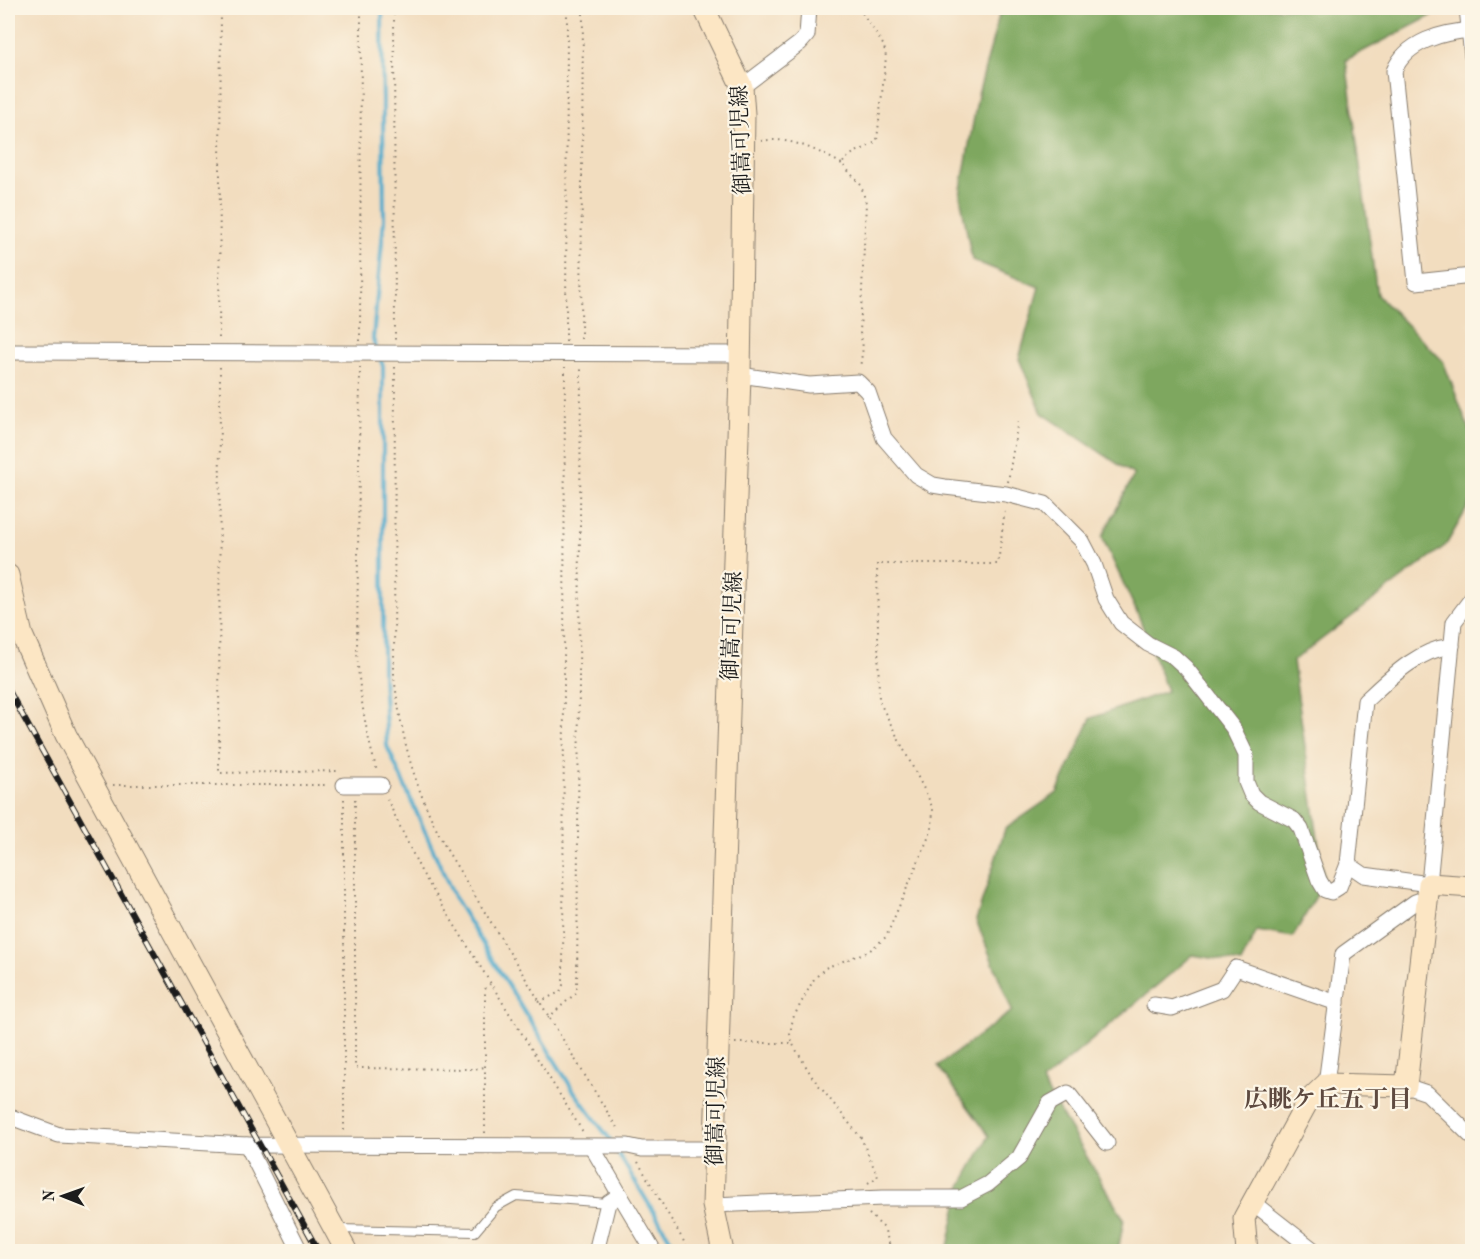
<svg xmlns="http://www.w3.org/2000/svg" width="1480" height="1259" viewBox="0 0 1480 1259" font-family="'Old Standard TT','Noto Serif JP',serif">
  <rect width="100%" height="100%" fill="#fcf5e5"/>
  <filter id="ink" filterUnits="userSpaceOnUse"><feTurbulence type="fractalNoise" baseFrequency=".0167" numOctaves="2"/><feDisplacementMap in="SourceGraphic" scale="12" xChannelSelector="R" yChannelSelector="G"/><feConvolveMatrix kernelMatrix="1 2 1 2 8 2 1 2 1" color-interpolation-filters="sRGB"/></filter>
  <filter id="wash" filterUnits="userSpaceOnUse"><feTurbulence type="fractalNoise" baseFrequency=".008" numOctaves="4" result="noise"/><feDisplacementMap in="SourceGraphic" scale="24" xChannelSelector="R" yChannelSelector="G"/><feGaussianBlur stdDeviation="1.35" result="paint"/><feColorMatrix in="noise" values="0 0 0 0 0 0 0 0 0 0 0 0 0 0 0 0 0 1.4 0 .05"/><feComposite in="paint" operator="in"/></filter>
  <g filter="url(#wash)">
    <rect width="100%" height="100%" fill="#f2ddbf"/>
    <polygon fill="#7ea75f" stroke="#4d623e" stroke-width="1.5" points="1001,8 1440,8 1441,11 1346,60 1377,295 1443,361 1472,437 1472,500 1446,545 1293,661 1324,882 1293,937 1257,931 1241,963 1193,955 1042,1082 1124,1219 1118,1251 947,1251 961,1186 989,1136 938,1066 1012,1011 976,920 1005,829 1057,793 1091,718 1167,691 1139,617 1102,537 1134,475 1042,413 1019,359 1039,287 972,260 960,195 978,95"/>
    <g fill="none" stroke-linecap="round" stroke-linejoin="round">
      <g stroke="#4daacc" stroke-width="4">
        <polyline points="376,348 373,339 384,220 382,8"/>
        <polyline points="380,358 383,366 383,677 387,746 455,899 573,1090 611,1141"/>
        <polyline points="616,1150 678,1252"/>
      </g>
    </g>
  </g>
  <g filter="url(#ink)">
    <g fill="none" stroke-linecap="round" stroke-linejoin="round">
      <defs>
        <polyline id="lane" points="337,1229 475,1232 496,1207 516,1196 608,1203"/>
        <g id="street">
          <polyline points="1467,8 1472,57"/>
          <path d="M1472,30C1443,32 1406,41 1394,71L1416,282L1472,276"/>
          <polyline points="742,87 800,43 807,35 809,8"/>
          <polyline points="8,352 739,354"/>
          <path d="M740,375L809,385L858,382L868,392L884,438L916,475L933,485L945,487L1006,494L1045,504L1082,541L1094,564L1106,599L1121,623L1148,644L1174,657L1186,668L1233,728L1246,755V782L1251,794L1259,802L1294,820L1301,829L1319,880L1325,890L1331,892L1339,887L1348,864L1365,701C1390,678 1417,650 1452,646"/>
          <polyline points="344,785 381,785"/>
          <polyline points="1348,864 1364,875 1429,884 1454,622 1472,598"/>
          <polyline points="1154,1005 1172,1008 1222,989 1236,968 1337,1003"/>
          <polyline points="1326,1084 1343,954 1415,902 1426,898"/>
          <polyline points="1406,1086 1427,1093 1472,1137"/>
          <polyline points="8,1116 59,1135 247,1145 628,1146 642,1149 714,1149"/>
          <polyline points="247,1145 297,1245 296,1252"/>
          <polyline points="592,1147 620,1195 608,1203 596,1252"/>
          <polyline points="620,1195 654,1252"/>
          <polyline points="1252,1202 1316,1252"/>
          <polyline points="713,1205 883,1198 961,1198 988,1184 1019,1158 1050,1103 1068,1093 1107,1143"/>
        </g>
        <g id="secondary">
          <polyline points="704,8 742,87 744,114 740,375 713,1205 723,1252"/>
          <polyline points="8,575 22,635 66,735 347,1252"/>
          <polyline points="1247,1252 1244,1218 1308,1101 1326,1084 1406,1086 1429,884 1472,887"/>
        </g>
      </defs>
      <use href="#lane" stroke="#877c6e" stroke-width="10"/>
      <use href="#street" stroke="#877c6e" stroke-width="17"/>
      <use href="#secondary" stroke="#877c6e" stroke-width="23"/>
      <g stroke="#877c6e" stroke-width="2" stroke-dasharray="1.5 4.5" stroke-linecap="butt">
        <polyline points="394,8 395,341"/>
        <path d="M859,8L884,46L886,57L877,140C867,151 851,149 842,164L861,185L866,203L860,333L863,347L860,368"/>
        <path d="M761,141C789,136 817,150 842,164"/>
        <polyline points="219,338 221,8"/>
        <polyline points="581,339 583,8"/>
        <polyline points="360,341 361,8"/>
        <polyline points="566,341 567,8"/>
        <polyline points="220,367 219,773 338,771"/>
        <path d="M360,367L357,650C359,691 365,730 377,771"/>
        <path d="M395,367L394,676C403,746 414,788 448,852L619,1131"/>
        <polyline points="1008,482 1018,420"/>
        <polyline points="113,785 329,785"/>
        <polyline points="344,799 344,1132"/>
        <polyline points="355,799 355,1068 473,1069 485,1067"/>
        <polyline points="387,799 421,871 583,1132"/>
        <polyline points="539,1002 560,992 563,985 565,367"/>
        <polyline points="548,1018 577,992 581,368"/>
        <polyline points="735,1043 792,1043"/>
        <polyline points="485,1133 485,989 490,984"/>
        <polyline points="638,1162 690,1252"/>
        <polyline points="868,1183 878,1177 861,1138 813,1078 792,1043 790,1034 793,1018 814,979 825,968 869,951 886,937 932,829 933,809 927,795 879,701 877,564 998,564 1005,508"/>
        <polyline points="869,1214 884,1228 892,1252"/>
      </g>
      <use href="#lane" stroke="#fff" stroke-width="8"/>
      <use href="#street" stroke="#fff" stroke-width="15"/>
      <use href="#secondary" stroke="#fce6c4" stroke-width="21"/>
      <defs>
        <polyline id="rail" points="8,689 319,1252"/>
      </defs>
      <use href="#rail" stroke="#1c1c1c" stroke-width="6"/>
      <use href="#rail" stroke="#fcf5e5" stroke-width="4" stroke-dasharray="11" stroke-linecap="butt"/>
    </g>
  </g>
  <g text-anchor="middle" stroke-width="4.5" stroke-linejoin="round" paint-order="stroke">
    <g font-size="22" fill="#1c1c1c" stroke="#fcf5e5">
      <text transform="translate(740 140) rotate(-92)" y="8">御嵩可児線</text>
      <text transform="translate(731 626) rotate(-88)" y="8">御嵩可児線</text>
      <text transform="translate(715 1111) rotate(-89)" y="8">御嵩可児線</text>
    </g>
    <g font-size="24" font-weight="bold" fill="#5e4a40" stroke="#fcf5e5">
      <text x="1328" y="1107">広眺ケ丘五丁目</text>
    </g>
  </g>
  <rect width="1480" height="1259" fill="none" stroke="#fcf5e5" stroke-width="30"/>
  <g transform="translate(63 1196) rotate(271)" stroke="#fcf5e5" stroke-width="4.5" paint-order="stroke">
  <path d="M0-4.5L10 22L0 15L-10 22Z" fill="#1c1c1c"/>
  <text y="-9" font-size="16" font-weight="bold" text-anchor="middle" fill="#1c1c1c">N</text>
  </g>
</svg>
